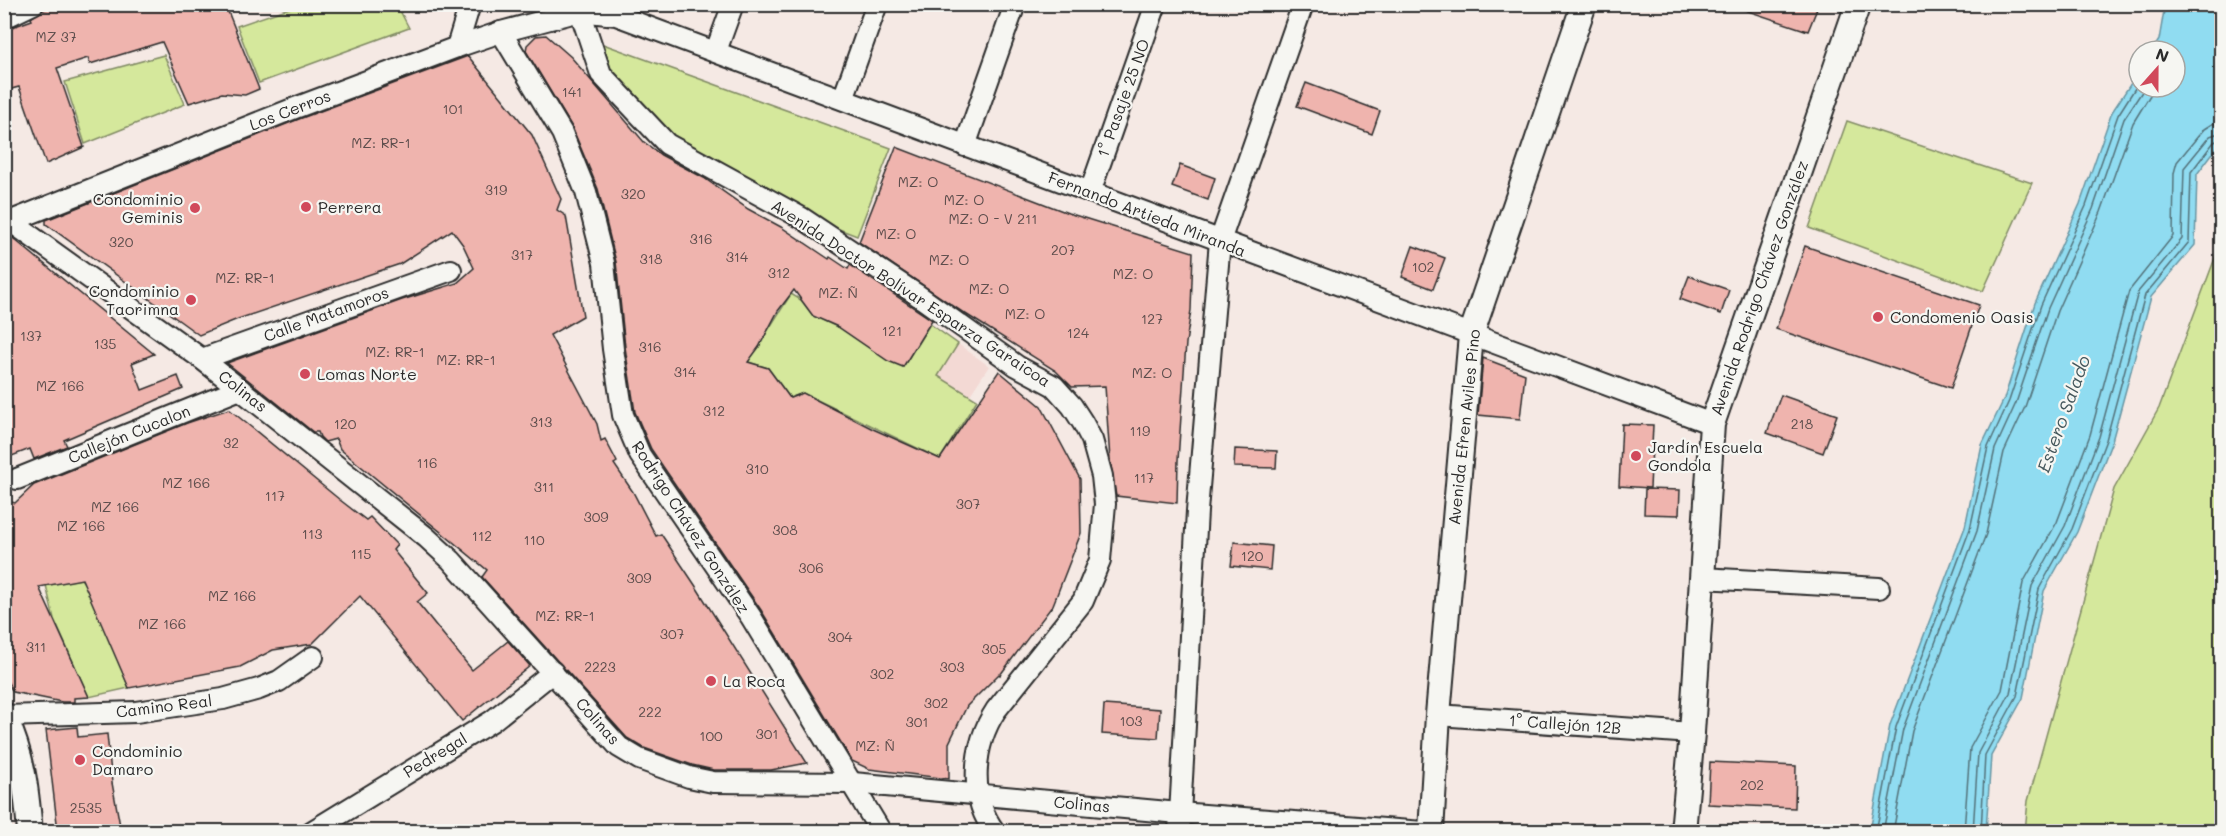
<svg xmlns="http://www.w3.org/2000/svg" width="2226" height="836" viewBox="0 0 2226 836" font-family="Mali,sans-serif">
  <rect width="100%" height="100%" fill="#f5e9e4"/>
  <filter id="ink" filterUnits="userSpaceOnUse"><feTurbulence type="fractalNoise" baseFrequency=".0167" numOctaves="2"/><feDisplacementMap in="SourceGraphic" scale="12" xChannelSelector="R" yChannelSelector="G"/><feConvolveMatrix kernelMatrix="1 2 1 2 8 2 1 2 1" color-interpolation-filters="sRGB"/></filter>
  <g filter="url(#ink)">
    <polygon fill="#f3d9d4" points="958,344 989,366 970,395 937,376"/>
    <g fill="#d5e89c" stroke="#808a64" stroke-width="1.5">
      <polygon points="397,5 409,28 259,83 237,26 298,5"/>
      <polygon points="603,44 891,148 857,236 808,217 671,140 605,69 600,55"/>
      <polygon points="164,55 185,104 85,144 65,82"/>
      <polygon points="1847,121 2032,183 1983,291 1809,228"/>
      <polygon points="2221,242 2221,831 2025,831 2028,801 2114,489 2159,408"/>
      <polygon points="791,294 801,300 813,316 837,327 849,329 903,367 930,324 958,344 938,376 977,400 940,459 803,393 790,398 768,368 748,362"/>
      <polygon points="81,579 90,591 129,688 89,697 54,619 46,585"/>
    </g>
    <polygon fill="#90dcf1" stroke="#6895a2" stroke-width="1.5" points="2165,5 2221,5 2221,142 2197,174 2195,245 2151,297 2112,441 2077,532 2044,591 2023,698 1991,756 1986,831 1870,831 1890,725 1965,527 1982,445 2004,399 2035,303 2080,204 2112,112 2139,71 2139,87 2175,87 2175,51 2152,51 2159,40"/>
    <g fill="none" stroke-linecap="round" stroke-linejoin="round">
      <g stroke="#53727a" stroke-width="1.5">
        <polyline points="1876,832 1896,727 1970,529 1988,447 2009,401 2041,305 2086,206 2118,115 2139,82"/>
        <polyline points="1883,832 1903,729 1977,531 1995,449 2016,403 2048,308 2093,209 2124,119 2145,87"/>
        <polyline points="1893,832 1912,731 1986,534 2004,452 2025,407 2057,311 2101,212 2133,123 2155,87"/>
        <polyline points="1964,832 1970,748 2002,690 2023,583 2057,522 2090,435 2129,291 2173,236 2174,173 2177,162 2204,129 2212,124 2222,123"/>
        <polyline points="1973,832 1978,753 2010,693 2032,586 2065,526 2099,437 2138,292 2182,239 2184,168 2210,136 2222,132"/>
        <polyline points="1981,832 1985,755 2017,696 2039,589 2072,529 2106,440 2145,295 2189,242 2191,172 2214,142 2222,139"/>
      </g>
    </g>
    <g fill="#efb4ae" stroke="#2b2b2b" stroke-width="1.5">
      <polygon points="61,4 225,4 259,89 245,95 222,93 189,103 162,42 90,64 88,58 57,68 84,147 46,164 19,87 4,91 4,30 32,20 31,18 43,10"/>
      <polygon points="1740,4 1805,4 1817,9 1808,31 1739,8"/>
      <polygon points="546,35 571,57 644,142 661,155 704,178 748,209 781,227 829,259 830,257 848,269 850,265 932,320 903,367 888,361 838,327 813,316 794,290 778,311 759,347 748,362 768,368 790,398 803,393 873,429 940,459 999,371 1041,406 1080,479 1081,533 1053,605 1000,675 999,674 967,706 949,743 949,779 869,769 852,761 761,610 651,449 635,412 625,347 616,262 598,189 572,127 526,51 527,45 536,36"/>
      <polygon points="468,56 532,135 561,199 557,210 566,216 583,316 550,335 597,424 601,441 605,439 617,462 614,464 633,492 656,536 661,534 695,585 807,763 771,770 714,770 692,765 644,748 627,738 482,577 487,570 340,449 336,439 325,442 320,437 318,432 313,432 227,363 402,300 457,283 474,268 463,245 452,230 400,264 238,319 199,335 46,224 46,220 299,119"/>
      <polygon points="1306,83 1380,111 1372,134 1297,106"/>
      <polygon points="896,147 1068,213 1193,252 1191,310 1186,343 1178,460 1177,503 1116,496 1110,460 1105,386 1072,387 1056,371 964,313 859,242"/>
      <polygon points="1180,165 1215,178 1208,200 1172,187"/>
      <polygon points="9,235 154,354 132,363 142,390 178,376 183,389 64,440 67,446 34,459 30,449 4,459 4,236"/>
      <polygon points="1413,246 1445,258 1433,289 1402,277"/>
      <polygon points="1805,246 1979,305 1951,388 1776,329"/>
      <polygon points="1689,276 1729,290 1721,314 1680,299"/>
      <polygon points="1483,358 1525,374 1520,419 1478,415"/>
      <polygon points="1781,395 1837,415 1823,453 1767,433"/>
      <polygon points="229,409 340,500 366,520 370,517 397,545 393,550 428,593 417,602 472,670 508,641 530,666 462,721 360,596 312,644 273,650 240,667 129,688 82,579 39,587 89,697 74,698 74,702 62,702 13,692 4,675 4,500 15,503 34,485 187,423"/>
      <polygon points="1622,424 1653,425 1650,488 1619,486"/>
      <polygon points="1235,449 1277,451 1276,468 1234,467"/>
      <polygon points="1645,489 1680,490 1679,515 1644,514"/>
      <polygon points="1234,542 1272,546 1270,570 1231,566"/>
      <polygon points="1104,705 1160,709 1158,738 1102,734"/>
      <polygon points="77,727 78,737 107,734 112,783 121,831 58,831 46,730"/>
      <polygon points="1710,762 1796,766 1795,808 1708,804"/>
    </g>
    <g fill="none" stroke-linecap="round" stroke-linejoin="round">
      <defs>
        <g id="minor">
          <path d="M583,4L580,11L601,74L667,144L802,218L916,294L1017,366L1054,386L1072,406L1083,423L1092,440L1102,476L1105,504L1100,560L1083,601L996,710C973,745 968,797 995,832"/>
          <polyline points="4,18 33,4"/>
          <polyline points="501,32 562,133 586,192 604,263 613,349 623,415 640,455 751,617 881,832"/>
          <polyline points="457,47 470,4"/>
          <polyline points="716,51 733,4"/>
          <polyline points="843,99 877,4"/>
          <polyline points="965,146 1015,4"/>
          <polyline points="1090,192 1156,4"/>
          <polyline points="10,221 202,359 426,537 451,560 619,747 639,759 689,777 713,782 853,783 1179,813 1423,832"/>
          <polyline points="4,224 295,108 457,47 501,32 580,11 616,15 1712,424"/>
          <polyline points="202,359 451,270"/>
          <polyline points="17,479 240,389"/>
          <polyline points="1702,578 1879,588"/>
          <polyline points="1438,715 1692,733"/>
          <polyline points="5,716 136,712 223,699 259,689 279,681 313,657"/>
          <polyline points="311,832 492,721 553,672"/>
          <polyline points="1179,832 1197,511 1220,241 1303,4"/>
        </g>
        <g id="tertiary">
          <path d="M4,715C23,758 26,785 30,832"/>
          <polyline points="1431,832 1438,715 1471,335 1584,4"/>
          <polyline points="1683,832 1692,733 1712,424 1858,4"/>
        </g>
      </defs>
      <use href="#minor" stroke="#2b2b2b" stroke-width="24"/>
      <use href="#tertiary" stroke="#2b2b2b" stroke-width="28"/>
      <use href="#minor" stroke="#f6f6f2" stroke-width="20"/>
      <use href="#tertiary" stroke="#f6f6f2" stroke-width="24"/>
    </g>
  </g>
  <g fill="#d1495b" stroke="#f6f6f2" stroke-width="2">
    <circle cx="306" cy="207" r="6"/>
    <circle cx="195" cy="208" r="6"/>
    <circle cx="191" cy="300" r="6"/>
    <circle cx="1878" cy="317" r="6"/>
    <circle cx="305" cy="374" r="6"/>
    <circle cx="1636" cy="456" r="6"/>
    <circle cx="711" cy="681" r="6"/>
    <circle cx="80" cy="760" r="6"/>
  </g>
  <g text-anchor="middle" stroke-width="4.5" stroke-linejoin="round" paint-order="stroke">
    <g font-size="14" fill="#5c4d4c">
      <text x="56" y="42">MZ 37</text>
      <text x="572" y="97">141</text>
      <text x="453" y="114">101</text>
      <text x="381" y="148">MZ: RR-1</text>
      <text x="918" y="187">MZ: O</text>
      <text x="496" y="195">319</text>
      <text x="633" y="199">320</text>
      <text x="964" y="205">MZ: O</text>
      <text x="993" y="224">MZ: O - V 211</text>
      <text x="896" y="239">MZ: O</text>
      <text x="701" y="244">316</text>
      <text x="121" y="247">320</text>
      <text x="1063" y="255">207</text>
      <text x="522" y="260">317</text>
      <text x="737" y="262">314</text>
      <text x="651" y="264">318</text>
      <text x="949" y="265">MZ: O</text>
      <text x="1423" y="272">102</text>
      <text x="779" y="278">312</text>
      <text x="1133" y="279">MZ: O</text>
      <text x="245" y="283">MZ: RR-1</text>
      <text x="989" y="294">MZ: O</text>
      <text x="838" y="298">MZ: Ñ</text>
      <text x="1025" y="319">MZ: O</text>
      <text x="1152" y="324">127</text>
      <text x="892" y="336">121</text>
      <text x="1078" y="338">124</text>
      <text x="31" y="341">137</text>
      <text x="105" y="349">135</text>
      <text x="650" y="352">316</text>
      <text x="395" y="357">MZ: RR-1</text>
      <text x="466" y="365">MZ: RR-1</text>
      <text x="685" y="377">314</text>
      <text x="1152" y="378">MZ: O</text>
      <text x="60" y="391">MZ 166</text>
      <text x="714" y="416">312</text>
      <text x="541" y="427">313</text>
      <text x="345" y="429">120</text>
      <text x="1802" y="429">218</text>
      <text x="1140" y="436">119</text>
      <text x="231" y="448">32</text>
      <text x="427" y="468">116</text>
      <text x="757" y="474">310</text>
      <text x="1144" y="483">117</text>
      <text x="186" y="488">MZ 166</text>
      <text x="544" y="492">311</text>
      <text x="275" y="501">117</text>
      <text x="968" y="509">307</text>
      <text x="115" y="512">MZ 166</text>
      <text x="596" y="522">309</text>
      <text x="81" y="531">MZ 166</text>
      <text x="785" y="535">308</text>
      <text x="312" y="539">113</text>
      <text x="482" y="541">112</text>
      <text x="534" y="545">110</text>
      <text x="361" y="559">115</text>
      <text x="1252" y="561">120</text>
      <text x="811" y="573">306</text>
      <text x="639" y="583">309</text>
      <text x="232" y="601">MZ 166</text>
      <text x="565" y="621">MZ: RR-1</text>
      <text x="162" y="629">MZ 166</text>
      <text x="672" y="639">307</text>
      <text x="840" y="642">304</text>
      <text x="36" y="652">311</text>
      <text x="994" y="654">305</text>
      <text x="600" y="672">2223</text>
      <text x="952" y="672">303</text>
      <text x="882" y="679">302</text>
      <text x="936" y="708">302</text>
      <text x="650" y="717">222</text>
      <text x="1131" y="726">103</text>
      <text x="917" y="727">301</text>
      <text x="767" y="739">301</text>
      <text x="711" y="741">100</text>
      <text x="875" y="751">MZ: Ñ</text>
      <text x="1752" y="790">202</text>
      <text x="86" y="813">2535</text>
    </g>
    <g font-size="16" fill="#2b2b2b" stroke="#f6f6f2">
      <text transform="translate(1123 98) rotate(-70)" y="6">1° Pasaje 25 NO</text>
      <text transform="translate(290 110) rotate(-21)" y="6">Los Cerros</text>
      <text transform="translate(1147 214) rotate(21)" y="6">Fernando Artieda Miranda</text>
      <text transform="translate(1759 288) rotate(-71)" y="6">Avenida Rodrigo Chávez González</text>
      <text transform="translate(911 293) rotate(33)" y="6">Avenida Doctor Bolívar Esparza Garaicoa</text>
      <text transform="translate(326 314) rotate(-20)" y="6">Calle Matamoros</text>
      <text transform="translate(243 391) rotate(38)" y="6">Colinas</text>
      <text transform="translate(1464 427) rotate(-84)" y="6">Avenida Efren Aviles Pino</text>
      <text transform="translate(129 434) rotate(-22)" y="6">Callejón Cucalon</text>
      <text transform="translate(691 527) rotate(57)" y="6">Rodrigo Chávez González</text>
      <text transform="translate(164 706) rotate(-7)" y="6">Camino Real</text>
      <text transform="translate(598 721) rotate(48)" y="6">Colinas</text>
      <text transform="translate(1565 724) rotate(4)" y="6">1° Callejón 12B</text>
      <text transform="translate(435 755) rotate(-31)" y="6">Pedregal</text>
      <text transform="translate(1082 804) rotate(5)" y="6">Colinas</text>
    </g>
    <g font-size="16" fill="#2b2b2b" stroke="#f6f6f2" text-anchor="start">
      <text x="183" y="205" text-anchor="end">Condominio<tspan x="183" dy="18">Geminis</tspan></text>
      <text x="318" y="213">Perrera</text>
      <text x="179" y="297" text-anchor="end">Condominio<tspan x="179" dy="18">Taorimna</tspan></text>
      <text x="1890" y="323">Condomenio Oasis</text>
      <text x="317" y="380">Lomas Norte</text>
      <text x="1648" y="453">Jardín Escuela<tspan x="1648" dy="18">Gondola</tspan></text>
      <text x="723" y="687">La Roca</text>
      <text x="92" y="757">Condominio<tspan x="92" dy="18">Damaro</tspan></text>
    </g>
    <g font-size="18" font-style="italic" fill="#44575c" stroke="#f6f6f2">
      <text transform="translate(2064 414) rotate(-70)" y="6">Estero Salado</text>
    </g>
  </g>
  <rect width="2226" height="836" fill="none" stroke="#f6f6f2" stroke-width="24"/>
  <rect x="12" y="12" width="2202" height="812" fill="none" stroke="#2b2b2b" stroke-width="2" filter="url(#ink)"/>
  <g transform="translate(2157 69) rotate(21)"><circle r="28" fill="#f6f6f2" stroke="#a5a5a2" stroke-width="1.5"/>
  <path d="M0-4.5L10 22L0 15L-10 22Z" fill="#d1495b"/>
  <text y="-9" font-size="16" font-weight="bold" text-anchor="middle" fill="#2b2b2b">N</text>
  </g>
</svg>
